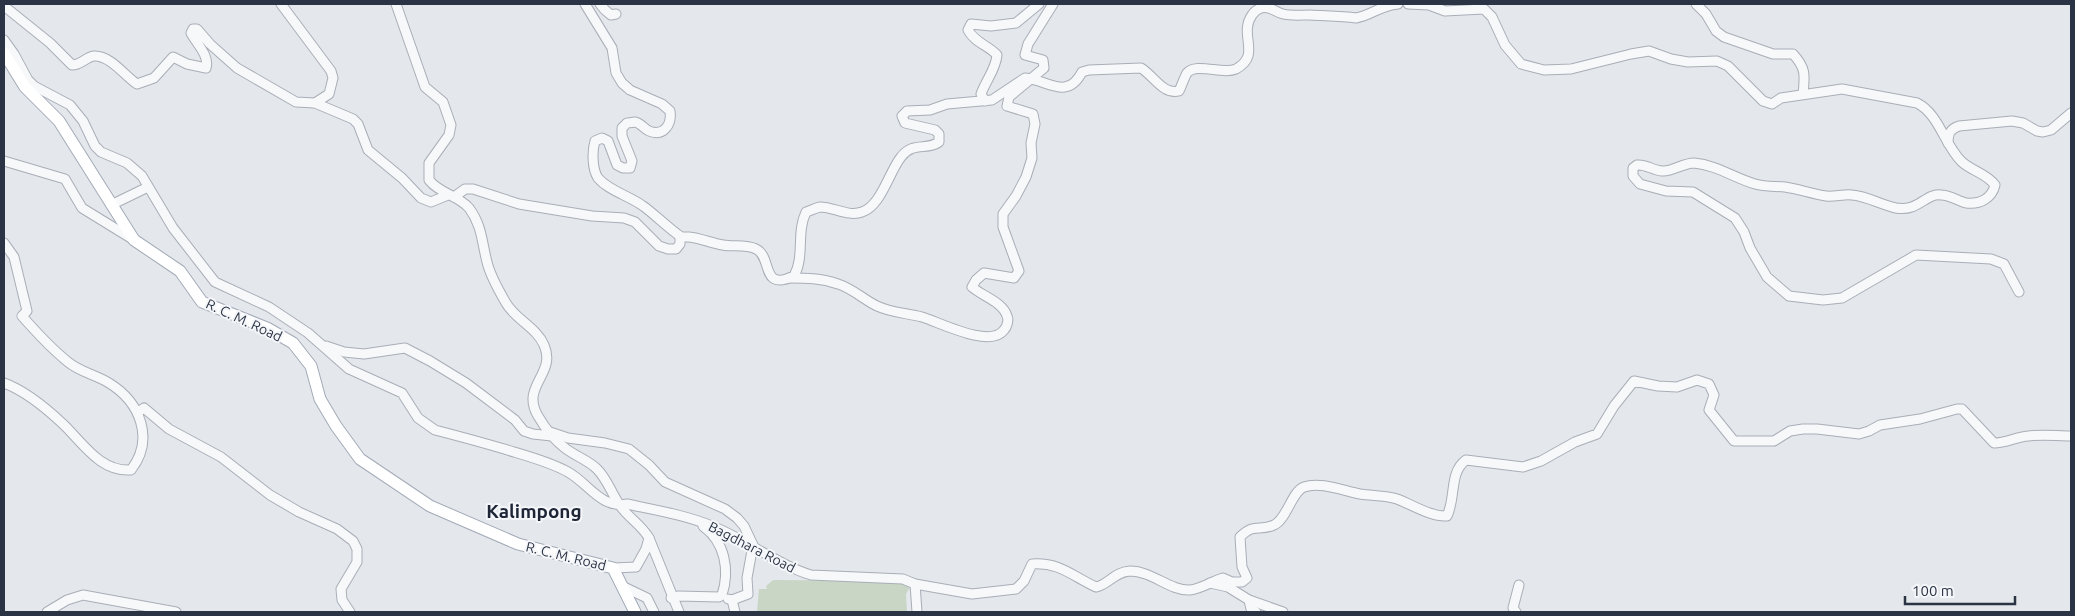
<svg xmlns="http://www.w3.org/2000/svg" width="2075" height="616" viewBox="0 0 2075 616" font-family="Ubuntu,sans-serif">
  <rect width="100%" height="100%" fill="#e4e7ec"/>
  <polygon fill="#c9d6c5" points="773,580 903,581 911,585 906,594 907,612 757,612 759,589 767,589 766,586"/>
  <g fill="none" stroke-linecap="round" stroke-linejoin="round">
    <defs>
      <g id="minor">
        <path d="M396,4L425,87L443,102L451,125L449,135L429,163V180C440,194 458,195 469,208C482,225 482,243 487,262C490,275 499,291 506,303C515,319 537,328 544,345C557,374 520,386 538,416C545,428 554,440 565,448C575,456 588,460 597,469C607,479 611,492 619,504C627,517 641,524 649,538L646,549L636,567L613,568"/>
        <path d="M585,4L612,48L616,73L622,83L630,90L662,104L670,111C672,124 664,137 649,131C644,129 641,123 635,122C635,122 628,123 627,123L622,128V136L632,161L630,168H623L617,165L608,141L602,138L595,141C592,151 592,169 598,178C609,191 630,196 643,206C651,211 676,235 682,237C684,237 687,237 689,237C700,238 711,243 723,245C733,247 746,244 756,249C773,257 760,292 794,276C805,256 796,233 806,212C810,211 815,208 820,207C834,207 848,217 862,212C881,206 889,172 901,157C913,141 927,151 939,142V134L935,130L905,123L902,116L907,111L930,110L947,104L992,100L1025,78C1048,80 1067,101 1082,72L1089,70L1141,68C1154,76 1163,95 1179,91C1182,85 1184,78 1187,73C1196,62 1223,75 1236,69C1262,55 1238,35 1252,15C1254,12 1258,9 1261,8C1269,5 1275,12 1283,14C1291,16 1301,15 1310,15C1325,16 1341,16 1356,18C1372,15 1379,6 1398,4"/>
        <polyline points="600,4 605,10 611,15 616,14"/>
        <path d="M1408,4L1429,5L1445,11L1484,9L1492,17L1505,45L1521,64L1544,70L1571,69L1631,54L1649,51L1671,59L1688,62L1717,61L1728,66L1763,101L1772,104L1781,98L1842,89L1917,103C1939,114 1944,144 1961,161C1971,171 1986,173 1995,185C1992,198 1980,205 1966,203C1958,201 1950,195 1941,195C1925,193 1919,212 1896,208C1881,205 1867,196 1852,195C1844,194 1834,197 1826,196C1812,194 1799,189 1785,187C1775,186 1765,187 1755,184C1734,178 1717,165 1694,163C1683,163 1672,172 1662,171C1652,170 1646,164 1637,165L1633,168V176L1640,184L1666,191L1693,192L1735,218L1744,232L1750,248L1767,277L1789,296L1823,300L1842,298L1916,255L1991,259L2004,264L2019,292"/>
        <path d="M1696,4L1706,14L1716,31L1724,37L1773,54H1793C1806,68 1805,75 1803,94"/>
        <path d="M4,6L50,43L72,65C81,65 86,57 94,56C110,55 125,76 137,84L154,78L173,57L187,64L206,68C210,56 196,43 191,33L193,29H197L210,44L237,68L296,102L315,103L329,94L333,78L331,71L281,4"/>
        <path d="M4,40L14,54L28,80L34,86L70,105L83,121L95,146L101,152L127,163L142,176L173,228L215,282L269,307L308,333L349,369L402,393L418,418L435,430C462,437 488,444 514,452C531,457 552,463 568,472C588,483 601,509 627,504C655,510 685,515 712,526C745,539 778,565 811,575L903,579L915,584L972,594L1016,589L1024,581L1032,564C1060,562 1072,576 1096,587C1108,585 1114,572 1130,571C1152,571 1170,591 1190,590C1201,589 1212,581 1223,578L1232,582H1242L1247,578L1242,567L1240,537C1255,522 1259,532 1274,525C1287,519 1292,491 1304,487C1320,481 1344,491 1360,494C1373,496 1385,495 1397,499C1413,505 1431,517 1447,516C1456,498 1449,472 1466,460L1523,467L1541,461L1575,442L1597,434L1614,406L1634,381L1658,386L1677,387L1697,380L1709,384L1714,395L1709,410L1734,441H1774L1790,431L1803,429H1817L1859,434L1869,431L1880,425L1920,419L1957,409H1962L1994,443C2006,443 2016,437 2028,436C2043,434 2057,436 2071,436"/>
        <path d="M985,101L981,94C986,80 996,69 997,55C988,45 975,43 968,30L971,24L991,26L1016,23L1039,4"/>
        <polyline points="315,103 353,119 358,124 368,150 402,178 421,198 431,202 448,195"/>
        <path d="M1948,143C1948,134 1950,129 1959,126L2012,121L2023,123L2037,131L2043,132L2051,130L2071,113"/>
        <polyline points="4,161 65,179 82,208 134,240"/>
        <polyline points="454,197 465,189 473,189 519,204 592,216 624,218 635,222 659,246 668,249 676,249 680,244 680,237"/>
        <polyline points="111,205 148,187"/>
        <path d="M4,243L14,257L27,311L22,316C36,332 52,349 68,362C80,372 96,375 109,383C140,402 155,439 131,470C100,472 83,443 63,424C46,408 26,391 4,383"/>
        <path d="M789,278C806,278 821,278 838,284C852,288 864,300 877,306C892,313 907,313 922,317C939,322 990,349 1004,330C1007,327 1009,320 1007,316C1003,302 982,296 972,287L976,280L984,273L1014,278L1019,271L1003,227V214L1016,196L1026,177L1032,158L1031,143L1035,124L1033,114L1007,106L1009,97L1044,68L1043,60L1025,55L1028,44L1053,4"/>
        <polyline points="326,346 344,352 364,354 405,348 430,361 466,383 515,420 524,431 533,434 552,436"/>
        <polyline points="138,412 144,408 169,429 221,457 270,495 299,512 337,529 353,541 357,549 357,562 341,589 342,600 350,612"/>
        <polyline points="550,432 568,438 605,443 629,449 649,465 665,482 725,509 737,518 744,526 753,545 747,578 748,594 732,600"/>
        <polyline points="649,538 679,612"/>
        <polyline points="1210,583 1228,587 1249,600 1283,612"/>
        <polyline points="915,584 917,612"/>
        <polyline points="622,586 647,598 654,612"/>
        <path d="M671,598L678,596L719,597L722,595C730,570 725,542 703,526"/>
        <polyline points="728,599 732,600 735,612"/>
        <polyline points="1249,600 1251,609 1256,612"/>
        <polyline points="47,612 67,600 83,595 176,612"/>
        <polyline points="1516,612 1513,608 1519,585"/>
      </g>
      <polyline id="major" points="4,53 25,87 59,121 134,240 180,271 202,302 267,328 293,343 311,366 320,399 336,426 360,459 430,506 518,544 613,568 635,612"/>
    </defs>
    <use href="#minor" stroke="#a9aeb7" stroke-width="11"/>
    <use href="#major" stroke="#a3abb8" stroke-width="13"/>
    <use href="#minor" stroke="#f7f8fa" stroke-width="9"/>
    <use href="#major" stroke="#fff" stroke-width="11"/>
  </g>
  <g text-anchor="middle" stroke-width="4" stroke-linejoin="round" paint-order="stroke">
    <g font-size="14" fill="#2b3445" stroke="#f4f6f9">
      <text transform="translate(244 320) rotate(25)" y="5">R. C. M. Road</text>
      <text transform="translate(752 547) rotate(27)" y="5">Bagdhara Road</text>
      <text transform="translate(566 556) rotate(14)" y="5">R. C. M. Road</text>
    </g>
    <g font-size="19" font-weight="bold" fill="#1d2536" stroke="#f4f6f9">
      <text x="534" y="518">Kalimpong</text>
    </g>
  </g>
  <rect width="2075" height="616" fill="none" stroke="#2b3445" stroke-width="10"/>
  <path d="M1905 596v8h110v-8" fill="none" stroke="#2b3445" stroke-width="2.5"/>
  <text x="1912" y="596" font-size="15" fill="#2b3445" stroke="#f4f6f9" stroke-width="4" paint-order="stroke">100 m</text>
</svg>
